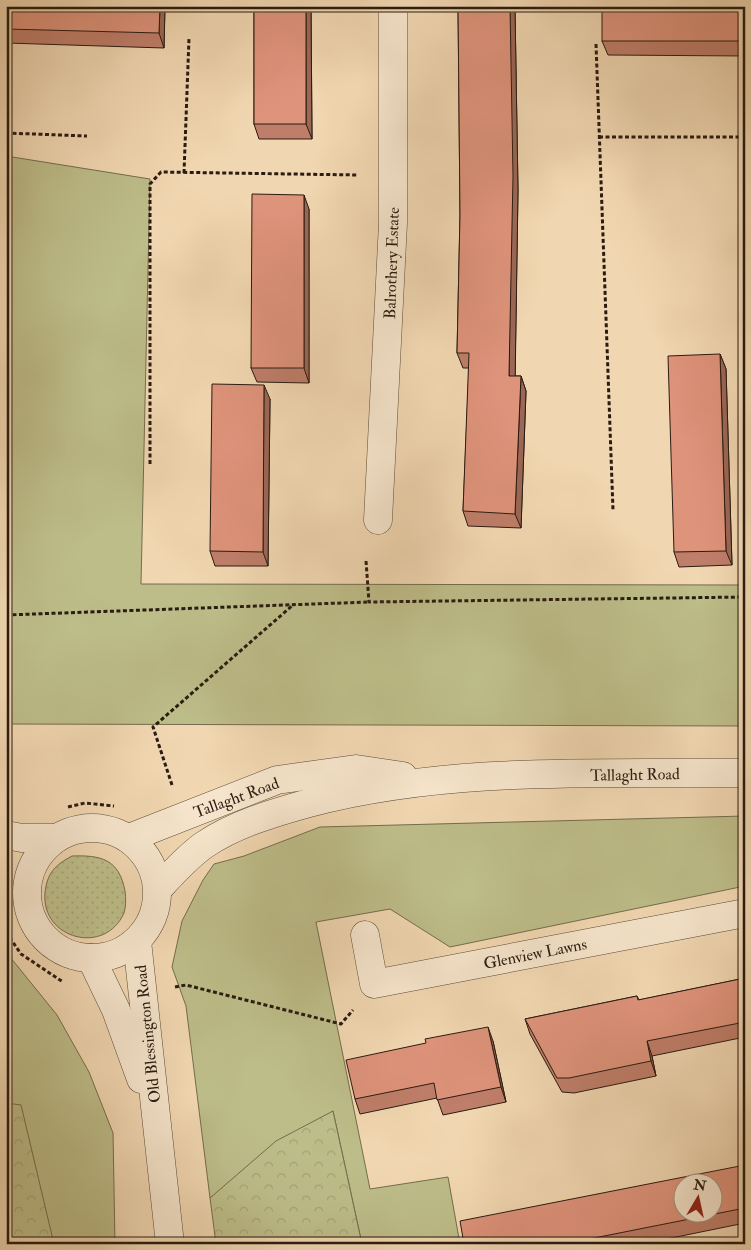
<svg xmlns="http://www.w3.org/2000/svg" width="751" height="1250" viewBox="0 0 751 1250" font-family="'IM FELL Double Pica',serif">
  <defs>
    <pattern id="forest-crowns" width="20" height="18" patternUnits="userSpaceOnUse" patternTransform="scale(1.25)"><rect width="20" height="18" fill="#bdbd89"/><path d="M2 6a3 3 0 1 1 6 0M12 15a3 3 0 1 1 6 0" fill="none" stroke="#a3a275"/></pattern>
    <pattern id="garden-dots" width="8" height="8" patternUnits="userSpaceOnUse" patternTransform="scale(1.25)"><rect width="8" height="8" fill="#bdbd89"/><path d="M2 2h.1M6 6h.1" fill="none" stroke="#a3a275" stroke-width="1.8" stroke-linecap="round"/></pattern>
  </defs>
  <rect width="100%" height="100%" fill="#f1d7b1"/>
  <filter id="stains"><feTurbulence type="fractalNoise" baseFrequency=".004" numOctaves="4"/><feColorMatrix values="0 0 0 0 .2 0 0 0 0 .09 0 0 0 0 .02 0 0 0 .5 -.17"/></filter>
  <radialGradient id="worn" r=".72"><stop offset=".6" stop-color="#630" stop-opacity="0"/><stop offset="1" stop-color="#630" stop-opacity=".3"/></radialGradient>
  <g fill="#bdbd89" stroke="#746c4d">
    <polygon points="6,156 150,179 141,584 745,585 745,726 6,724"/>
    <polygon points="745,816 745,886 450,947 390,909 316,922 370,1189 448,1177 460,1244 362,1244 333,1111 210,1198 186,1006 172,967 182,921 203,880 214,864 244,856 320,827"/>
    <polygon points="6,952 57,1015 89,1072 113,1133 115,1244 6,1244"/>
  </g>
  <g fill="url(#forest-crowns)" stroke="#746c4d">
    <polygon points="6,1103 21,1105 54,1244 6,1244"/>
    <polygon points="333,1111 362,1244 216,1244 210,1198 276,1141"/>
  </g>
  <path fill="url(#garden-dots)" stroke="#746c4d" d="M72,856C101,855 119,859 125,891C126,898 126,907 124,913C105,956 41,939 45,893C47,873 55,865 72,856Z"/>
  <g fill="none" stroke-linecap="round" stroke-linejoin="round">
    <defs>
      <g id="minor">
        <polyline points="378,520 393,223 393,6"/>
        <circle cx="92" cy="893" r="65"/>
        <polyline points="6,835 22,838 55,838"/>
        <polyline points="129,838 277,780 356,769 403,776"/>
        <path d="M158,889C172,874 187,857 204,845C235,824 273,813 309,803C449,766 601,774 745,773"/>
        <polyline points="365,935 374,984 745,913"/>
        <polyline points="137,941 170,1244"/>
        <polyline points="91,958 116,1010 141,1079"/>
      </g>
    </defs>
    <use href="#minor" stroke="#5c4a39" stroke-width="29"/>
    <g stroke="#2a1b11" stroke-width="3" stroke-dasharray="4 2.5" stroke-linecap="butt">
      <polyline points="596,44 613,510"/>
      <polyline points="6,133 87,136"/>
      <polyline points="599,137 745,137"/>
      <polyline points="184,173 189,38"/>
      <polyline points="150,464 150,184 161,172 358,175"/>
      <polyline points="366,561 369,602 745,597"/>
      <polyline points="6,615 369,602"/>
      <polyline points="172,785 153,727 293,605"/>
      <polyline points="68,807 85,803 114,806"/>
      <polyline points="6,932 21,954 63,982"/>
      <polyline points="175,987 186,985 341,1024 353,1010"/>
    </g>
    <use href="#minor" stroke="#f6e5cc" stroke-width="28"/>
  </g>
  <g fill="#bf7e6a" stroke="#2a1b11">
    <polygon points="6,6 165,6 164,48 6,43"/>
    <polygon points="254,6 311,6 312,139 259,139 254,124"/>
    <polygon points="458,6 514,6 515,9 518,190 515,376 521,376 526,391 521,528 468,526 463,511 469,368 463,368 457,353 460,215"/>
    <polygon points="745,6 745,56 608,55 602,41"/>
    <polygon points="309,209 309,383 257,382 251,368"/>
    <polygon points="720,354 726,369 732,565 679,567 674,552"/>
    <polygon points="270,399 268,566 215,566 210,551"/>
    <polygon points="745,978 745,1037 652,1056 656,1076 574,1093 562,1092 530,1034 525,1019 637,996 639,1000"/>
    <polygon points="493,1041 506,1102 443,1115 437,1098 360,1114 355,1099"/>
    <polygon points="745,1165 745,1223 642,1244 464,1244"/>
  </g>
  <g fill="#9b6756" stroke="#2a1b11">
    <polygon points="160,6 165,6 164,48 159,33"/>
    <polygon points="306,6 311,6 312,139 306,124"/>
    <polygon points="510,6 514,6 515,9 518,190 515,390 509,376"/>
    <polygon points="304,195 309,209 309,383 304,368"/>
    <polygon points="720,354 726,369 732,565 726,551"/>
    <polygon points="521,376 526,391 521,528 515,514"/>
    <polygon points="264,385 270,399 268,566 263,552"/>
    <polygon points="488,1027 493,1041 506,1102 501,1087"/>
    <polygon points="647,1041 652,1056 656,1076 651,1061"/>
  </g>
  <g fill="#de937b" stroke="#2a1b11" fill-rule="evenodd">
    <polygon points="6,6 160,6 159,33 6,29"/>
    <rect x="254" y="6" width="52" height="118"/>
    <polygon points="458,6 510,6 513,176 509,376 521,376 515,514 463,511 469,353 457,353 460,215"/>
    <rect x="602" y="6" width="143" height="35"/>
    <polygon points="252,194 304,195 304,368 251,368"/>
    <polygon points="720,354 726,551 674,552 668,356"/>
    <polygon points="212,384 264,385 263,552 210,551"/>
    <polygon points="745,978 745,1022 647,1041 651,1061 569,1078 557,1078 525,1019 637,996 638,1000"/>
    <polygon points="488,1027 501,1087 437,1100 434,1083 355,1099 346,1060 426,1043 425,1039"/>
    <path d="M745,1165V1208L564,1244H464L460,1221ZM684,1182H714V1212H684Z"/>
  </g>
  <g text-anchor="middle" stroke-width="4" stroke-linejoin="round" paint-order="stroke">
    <g font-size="16" fill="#2a1b11" stroke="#f6e5cc">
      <text transform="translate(391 263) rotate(-88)" y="6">Balrothery Estate</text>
      <text transform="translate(635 774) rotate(-1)" y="6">Tallaght Road</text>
      <text transform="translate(236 797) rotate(-20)" y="6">Tallaght Road</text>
      <text transform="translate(535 953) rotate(-11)" y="6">Glenview Lawns</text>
      <text transform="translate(147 1034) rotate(-96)" y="6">Old Blessington Road</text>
    </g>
  </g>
  <rect width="751" height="1250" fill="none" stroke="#f1d7b1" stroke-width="25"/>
  <rect x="8" y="8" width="736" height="1235" fill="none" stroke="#2a1b11" stroke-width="2.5"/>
  <rect x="12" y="12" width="726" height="1225" fill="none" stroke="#2a1b11"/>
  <g transform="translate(698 1198) rotate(9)"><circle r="24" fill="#f6e5cc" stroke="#a49481"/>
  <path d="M0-4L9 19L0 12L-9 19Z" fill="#8f2418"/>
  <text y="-8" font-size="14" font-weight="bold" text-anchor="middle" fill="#2a1b11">N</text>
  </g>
  <rect width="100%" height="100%" filter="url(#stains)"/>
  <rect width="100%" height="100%" fill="url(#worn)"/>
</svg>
